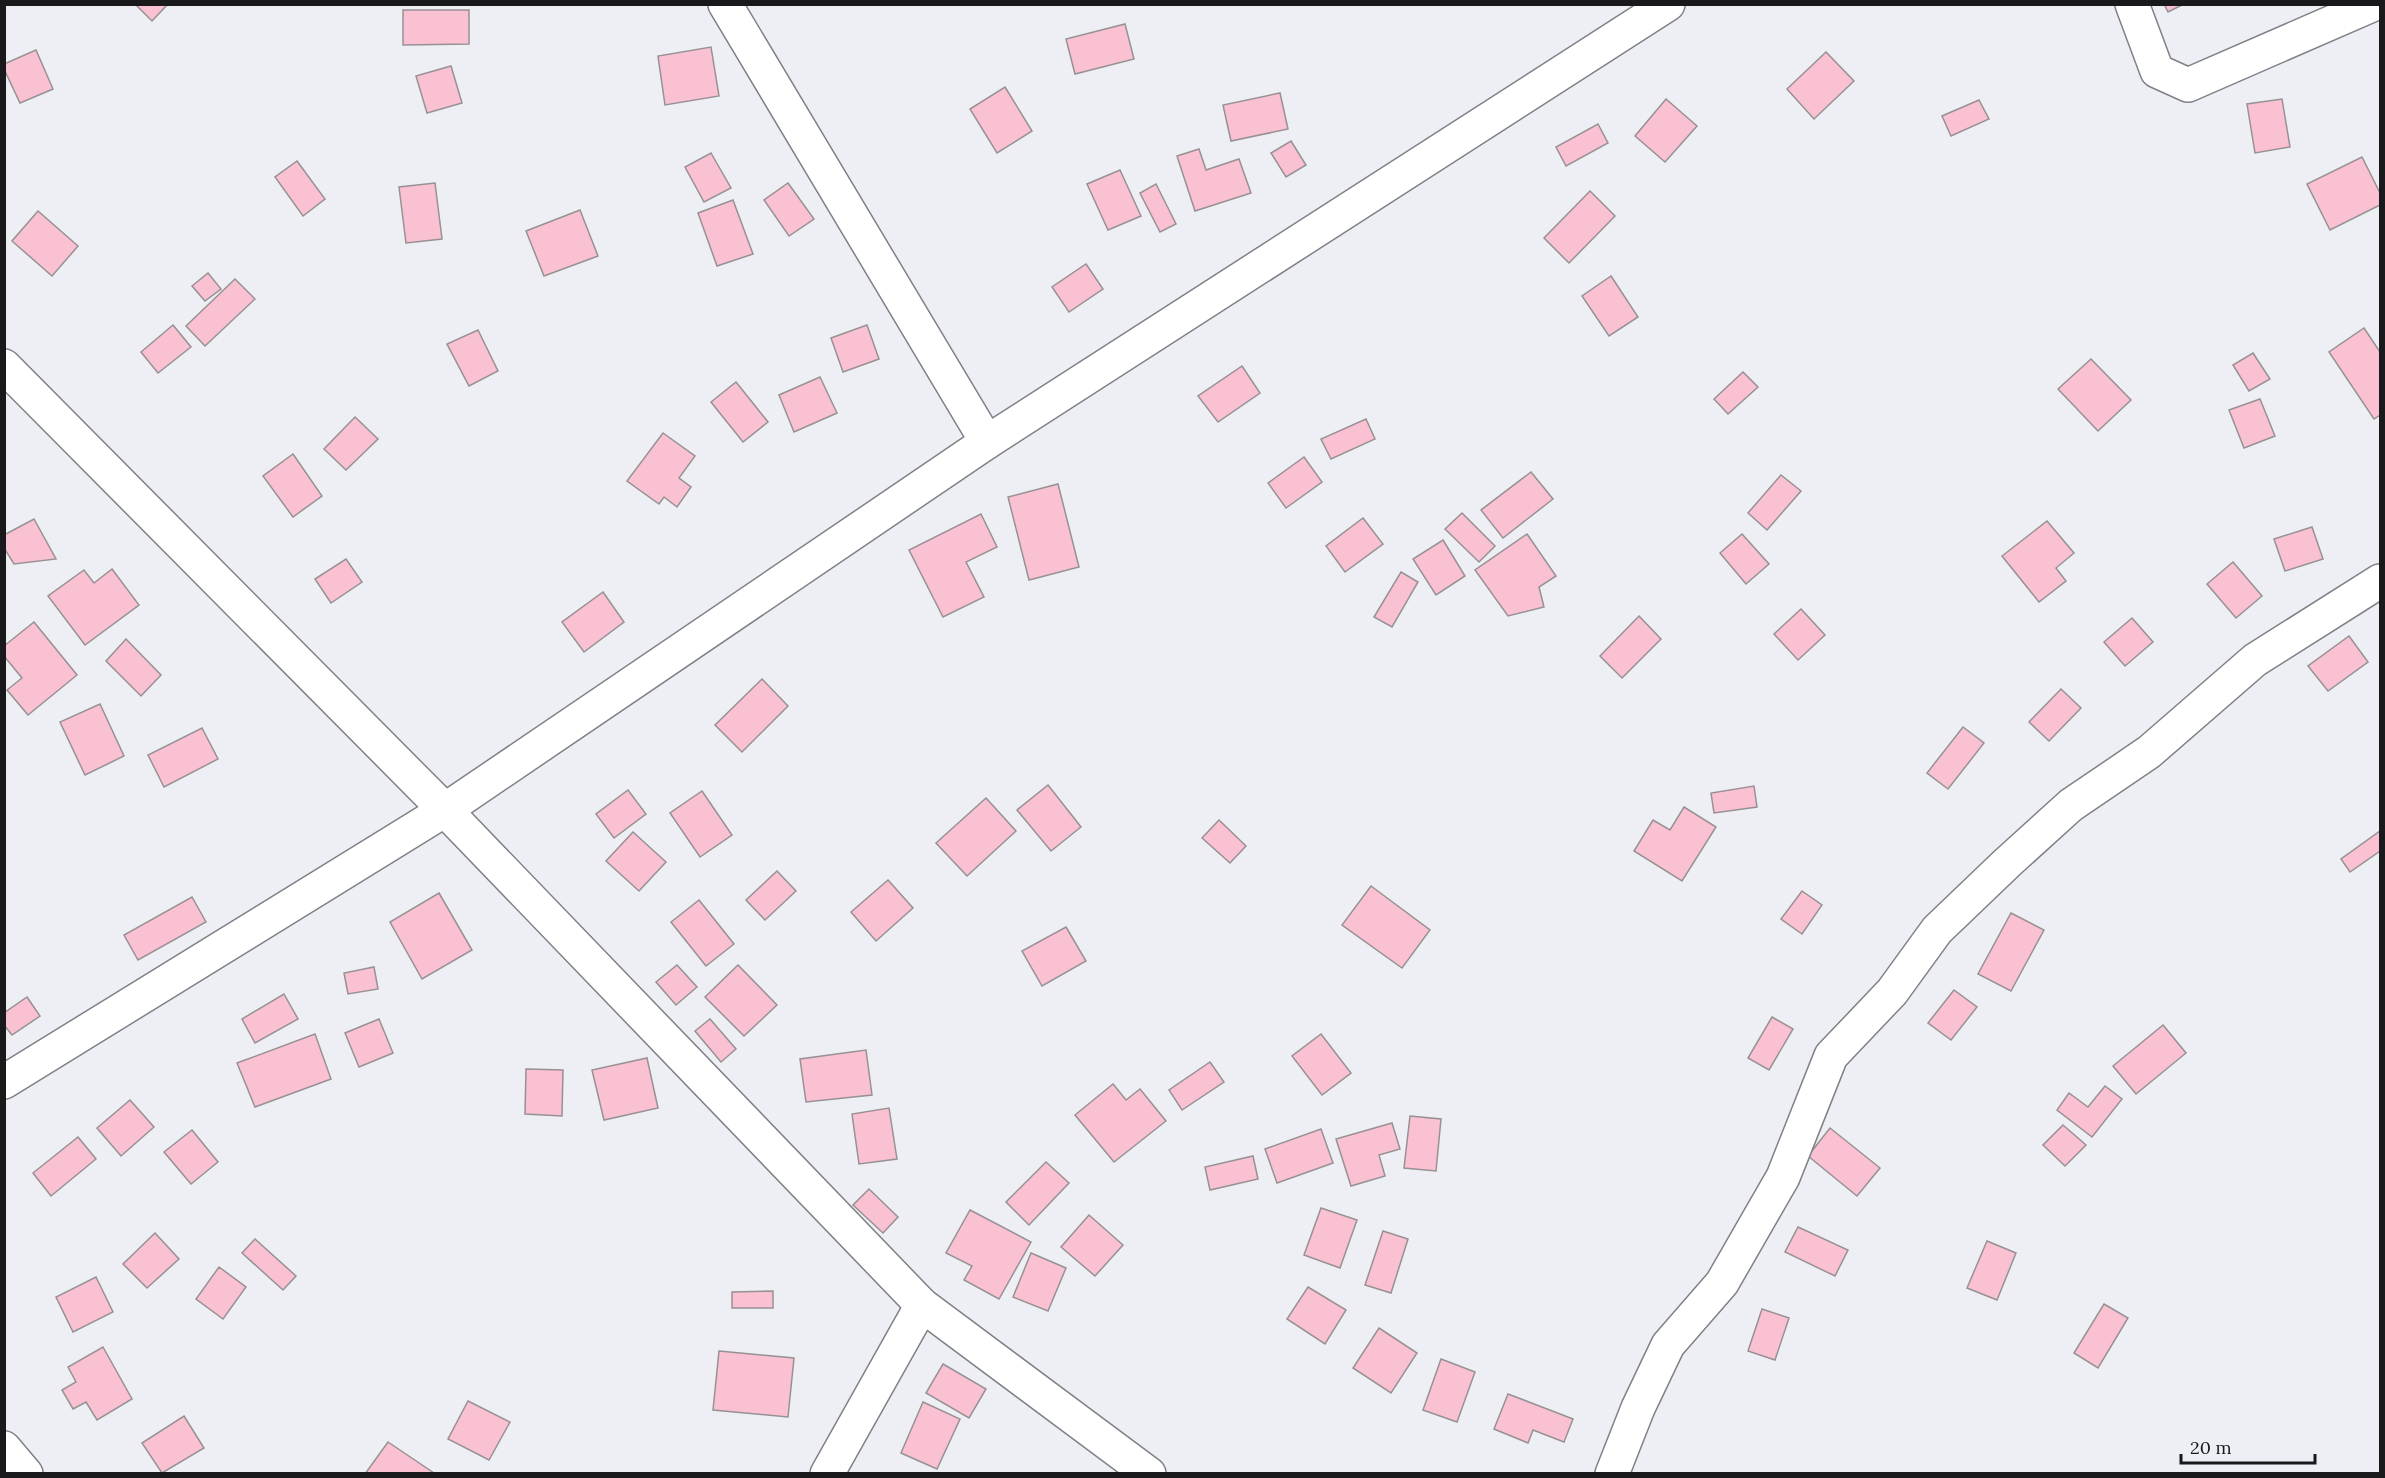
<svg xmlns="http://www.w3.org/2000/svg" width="2385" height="1478" viewBox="0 0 2385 1478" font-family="Lora,serif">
  <rect width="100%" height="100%" fill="#edeff5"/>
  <g fill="#fac1d3" stroke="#979192" stroke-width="1.5">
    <polygon points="135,4 168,4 152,21"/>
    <polygon points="2164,4 2184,4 2168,12"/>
    <polygon points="403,10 469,10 469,44 403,45"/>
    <polygon points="1125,24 1134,59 1075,74 1066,39"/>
    <polygon points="711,47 719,96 665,105 658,56"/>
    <polygon points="36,50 53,89 20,103 4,69 4,64"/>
    <polygon points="1826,52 1854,81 1814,119 1787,89"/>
    <polygon points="451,66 462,103 427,113 416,76"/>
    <polygon points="1005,87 1032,131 997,153 970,109"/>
    <polygon points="1280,93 1288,129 1231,141 1223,105"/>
    <polygon points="1666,99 1697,126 1665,162 1635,136"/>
    <polygon points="2282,99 2290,147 2255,153 2247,104"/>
    <polygon points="1979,100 1989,119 1951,136 1942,116"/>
    <polygon points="1598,124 1608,143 1566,166 1556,147"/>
    <polygon points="1291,141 1306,165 1286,177 1271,153"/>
    <polygon points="1199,149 1206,170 1239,159 1251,193 1195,211 1177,156"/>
    <polygon points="711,153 731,188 704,202 685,167"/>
    <polygon points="2362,157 2380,193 2380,205 2330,230 2307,184"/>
    <polygon points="297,161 325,199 303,216 275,177"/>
    <polygon points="1120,170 1141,216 1108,230 1087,184"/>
    <polygon points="435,183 442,239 406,243 399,187"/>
    <polygon points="788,183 814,219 789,236 764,200"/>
    <polygon points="1156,184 1176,224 1160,232 1140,193"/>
    <polygon points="1590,191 1615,216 1569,263 1544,238"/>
    <polygon points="733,200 753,254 717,266 698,213"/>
    <polygon points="580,210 598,256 544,276 526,231"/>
    <polygon points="38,211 78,246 52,276 12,241"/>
    <polygon points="1086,264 1103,289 1069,312 1052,287"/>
    <polygon points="208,273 221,289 205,301 192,286"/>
    <polygon points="1611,276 1638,317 1609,336 1582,296"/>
    <polygon points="235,279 255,299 205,346 186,326"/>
    <polygon points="173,325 191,347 158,373 141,352"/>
    <polygon points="867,325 879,359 843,372 831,338"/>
    <polygon points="2364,328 2380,352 2380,415 2374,419 2329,352"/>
    <polygon points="478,330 498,371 469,386 447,344"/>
    <polygon points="2253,353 2270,379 2249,391 2233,365"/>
    <polygon points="2091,359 2131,400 2098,431 2058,389"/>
    <polygon points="1242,366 1260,393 1218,422 1198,396"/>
    <polygon points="1743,372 1758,387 1728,414 1714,399"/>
    <polygon points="820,377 837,413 794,432 779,395"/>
    <polygon points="736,382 768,422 743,442 711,402"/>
    <polygon points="2260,399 2275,436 2244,448 2229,410"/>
    <polygon points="355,417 378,439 346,470 324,449"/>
    <polygon points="1366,419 1375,439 1331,459 1321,439"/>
    <polygon points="663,433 695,456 679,478 691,487 677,507 664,497 659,504 627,481"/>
    <polygon points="293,454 322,496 293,517 263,476"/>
    <polygon points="1304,457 1322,482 1286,508 1268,483"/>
    <polygon points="1531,472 1553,499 1503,538 1481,510"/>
    <polygon points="1781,475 1801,491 1767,530 1748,513"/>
    <polygon points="1058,484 1079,567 1029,580 1008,497"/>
    <polygon points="1462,513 1495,546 1479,562 1445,529"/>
    <polygon points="981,514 997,547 966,562 984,597 943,617 909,550"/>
    <polygon points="1363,518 1383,544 1345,572 1326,546"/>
    <polygon points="34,519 56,559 14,564 4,548 4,535"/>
    <polygon points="2047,521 2074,553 2056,568 2066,581 2039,602 2002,556"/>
    <polygon points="2312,527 2323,559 2285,571 2274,539"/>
    <polygon points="1527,534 1556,576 1539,587 1544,607 1508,616 1475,570"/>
    <polygon points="1742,534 1769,564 1746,584 1720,553"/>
    <polygon points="1443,540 1465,576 1436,595 1413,559"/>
    <polygon points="346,559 362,582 331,603 315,579"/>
    <polygon points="2233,562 2262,596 2236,618 2207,584"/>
    <polygon points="112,569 139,605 85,645 48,596 84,570 94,583"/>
    <polygon points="1401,572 1418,582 1392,627 1374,617"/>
    <polygon points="603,592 624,622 584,652 562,622"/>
    <polygon points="1801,609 1825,635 1798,660 1774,634"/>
    <polygon points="1639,616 1661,639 1622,678 1600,656"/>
    <polygon points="2132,618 2153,642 2125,666 2104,642"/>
    <polygon points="34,622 77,675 28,715 7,690 22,678 4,656 4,646"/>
    <polygon points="2349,636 2368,662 2328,691 2308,666"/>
    <polygon points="126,639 161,675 141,696 106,661"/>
    <polygon points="762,679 788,706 742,752 715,725"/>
    <polygon points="2061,689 2081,708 2049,741 2029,722"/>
    <polygon points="100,704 124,756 85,775 60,722"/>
    <polygon points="1963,727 1984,743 1948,789 1927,773"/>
    <polygon points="202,728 218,759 164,787 148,755"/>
    <polygon points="1048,785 1081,827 1051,851 1017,810"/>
    <polygon points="1754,786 1757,807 1714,813 1711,793"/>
    <polygon points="628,790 646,814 614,838 596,814"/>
    <polygon points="702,791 732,835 700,857 670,813"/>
    <polygon points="986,798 1016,831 967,876 936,843"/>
    <polygon points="1684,807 1716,827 1682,881 1634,851 1653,820 1670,830"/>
    <polygon points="1219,820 1246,846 1230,863 1202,838"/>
    <polygon points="2380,831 2380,851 2350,872 2341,859"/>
    <polygon points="633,832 666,862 639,891 606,861"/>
    <polygon points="777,871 796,891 765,920 746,900"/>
    <polygon points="888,880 913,908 876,941 851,912"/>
    <polygon points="1371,886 1430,930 1402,968 1342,925"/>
    <polygon points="1802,891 1822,905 1802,934 1781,919"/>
    <polygon points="439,893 472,950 422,979 390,922"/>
    <polygon points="192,897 206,922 138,960 124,935"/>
    <polygon points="699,900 734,944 706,966 671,922"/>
    <polygon points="2011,913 2044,930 2011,991 1978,974"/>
    <polygon points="1066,927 1086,961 1042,986 1022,951"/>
    <polygon points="677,965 697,987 676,1005 656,982"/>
    <polygon points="738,965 777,1005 744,1036 705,997"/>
    <polygon points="374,967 378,989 348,994 344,973"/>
    <polygon points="1954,990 1977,1007 1951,1040 1928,1023"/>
    <polygon points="284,994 298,1019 255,1043 242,1019"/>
    <polygon points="27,997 40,1016 12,1035 4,1025 4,1013"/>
    <polygon points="1772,1017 1793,1029 1769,1070 1748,1058"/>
    <polygon points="379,1019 393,1053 359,1067 345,1033"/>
    <polygon points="710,1019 736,1049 721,1062 695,1031"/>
    <polygon points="2163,1025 2186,1053 2136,1094 2113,1066"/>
    <polygon points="315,1034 331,1079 255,1107 237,1063"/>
    <polygon points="1321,1034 1351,1073 1322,1095 1292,1056"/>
    <polygon points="866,1050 872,1095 806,1102 800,1059"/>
    <polygon points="647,1058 658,1108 604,1120 592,1070"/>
    <polygon points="1210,1062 1224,1082 1182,1110 1169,1090"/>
    <polygon points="526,1069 563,1070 562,1116 525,1114"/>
    <polygon points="1113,1084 1126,1100 1140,1089 1166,1121 1114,1162 1075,1115"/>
    <polygon points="2105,1086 2122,1099 2092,1137 2057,1110 2069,1093 2088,1107"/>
    <polygon points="130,1100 154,1127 121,1156 97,1128"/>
    <polygon points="889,1108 897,1159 859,1164 852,1114"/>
    <polygon points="1410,1116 1441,1119 1436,1171 1404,1168"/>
    <polygon points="1392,1123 1400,1149 1379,1155 1385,1176 1351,1186 1336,1139"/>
    <polygon points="2063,1125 2086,1145 2065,1166 2043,1145"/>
    <polygon points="1830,1128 1880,1168 1857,1196 1808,1156"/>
    <polygon points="1321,1129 1333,1163 1277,1183 1265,1149"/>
    <polygon points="192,1130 218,1162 191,1184 164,1152"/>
    <polygon points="78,1137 96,1159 51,1196 33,1173"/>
    <polygon points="1253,1156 1258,1179 1210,1190 1205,1167"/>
    <polygon points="1046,1162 1069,1183 1029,1225 1006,1202"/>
    <polygon points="869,1189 898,1217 883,1233 853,1205"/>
    <polygon points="1321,1208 1357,1220 1340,1268 1304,1255"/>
    <polygon points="970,1210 1031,1242 999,1299 964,1280 972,1266 946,1253"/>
    <polygon points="1089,1215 1123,1245 1095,1276 1061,1247"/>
    <polygon points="1798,1227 1848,1250 1835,1276 1785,1252"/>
    <polygon points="1383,1231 1408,1239 1391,1293 1365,1285"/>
    <polygon points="155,1233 179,1259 147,1288 123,1264"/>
    <polygon points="255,1239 296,1276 283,1290 242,1253"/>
    <polygon points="1987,1241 2016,1253 1997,1300 1967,1288"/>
    <polygon points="1031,1253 1066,1268 1048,1311 1013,1297"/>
    <polygon points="219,1267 246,1287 223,1319 196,1299"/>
    <polygon points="96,1277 113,1312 73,1332 56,1297"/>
    <polygon points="1308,1287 1346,1310 1325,1344 1287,1319"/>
    <polygon points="773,1291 773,1308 732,1308 732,1292"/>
    <polygon points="2104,1304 2128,1318 2098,1368 2074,1353"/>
    <polygon points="1762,1309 1789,1318 1775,1360 1748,1351"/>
    <polygon points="1379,1328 1417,1353 1391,1393 1353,1368"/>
    <polygon points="103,1347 132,1399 97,1420 86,1402 73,1409 62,1390 76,1382 68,1367"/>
    <polygon points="719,1351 794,1358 788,1417 713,1410"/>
    <polygon points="1441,1359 1475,1372 1457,1422 1423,1410"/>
    <polygon points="943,1364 986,1389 969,1418 926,1393"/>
    <polygon points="1508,1394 1573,1419 1564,1442 1533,1430 1528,1443 1494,1429"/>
    <polygon points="468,1401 510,1422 489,1460 448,1439"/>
    <polygon points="923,1402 960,1419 937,1469 901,1453"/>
    <polygon points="184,1416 204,1448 162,1473 142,1443"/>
    <polygon points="388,1442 434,1473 365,1474"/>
  </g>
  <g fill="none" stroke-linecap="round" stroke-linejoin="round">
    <defs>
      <g id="street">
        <polyline points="725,4 987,442"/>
        <polyline points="2132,4 2157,71 2188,85 2374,4"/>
        <polyline points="4,366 445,810 922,1305 1149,1474"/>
        <polyline points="4,1082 445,810 987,442 1668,4"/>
        <polyline points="4,1448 26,1474"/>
        <polyline points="827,1474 922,1305"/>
        <polyline points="1612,1474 1638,1408 1668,1345 1722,1283 1783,1177 1831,1056 1892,992 1937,930 2007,863 2071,805 2149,752 2255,660 2380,581"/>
      </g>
    </defs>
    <use href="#street" stroke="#7e8186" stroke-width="36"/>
    <use href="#street" stroke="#fff" stroke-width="33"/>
  </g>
  <rect width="2385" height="1478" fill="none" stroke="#19191b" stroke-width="12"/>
  <path d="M2181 1454v9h134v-9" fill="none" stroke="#19191b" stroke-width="3"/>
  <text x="2190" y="1454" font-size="18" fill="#19191b" stroke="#edeff5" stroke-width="4.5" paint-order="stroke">20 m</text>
</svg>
